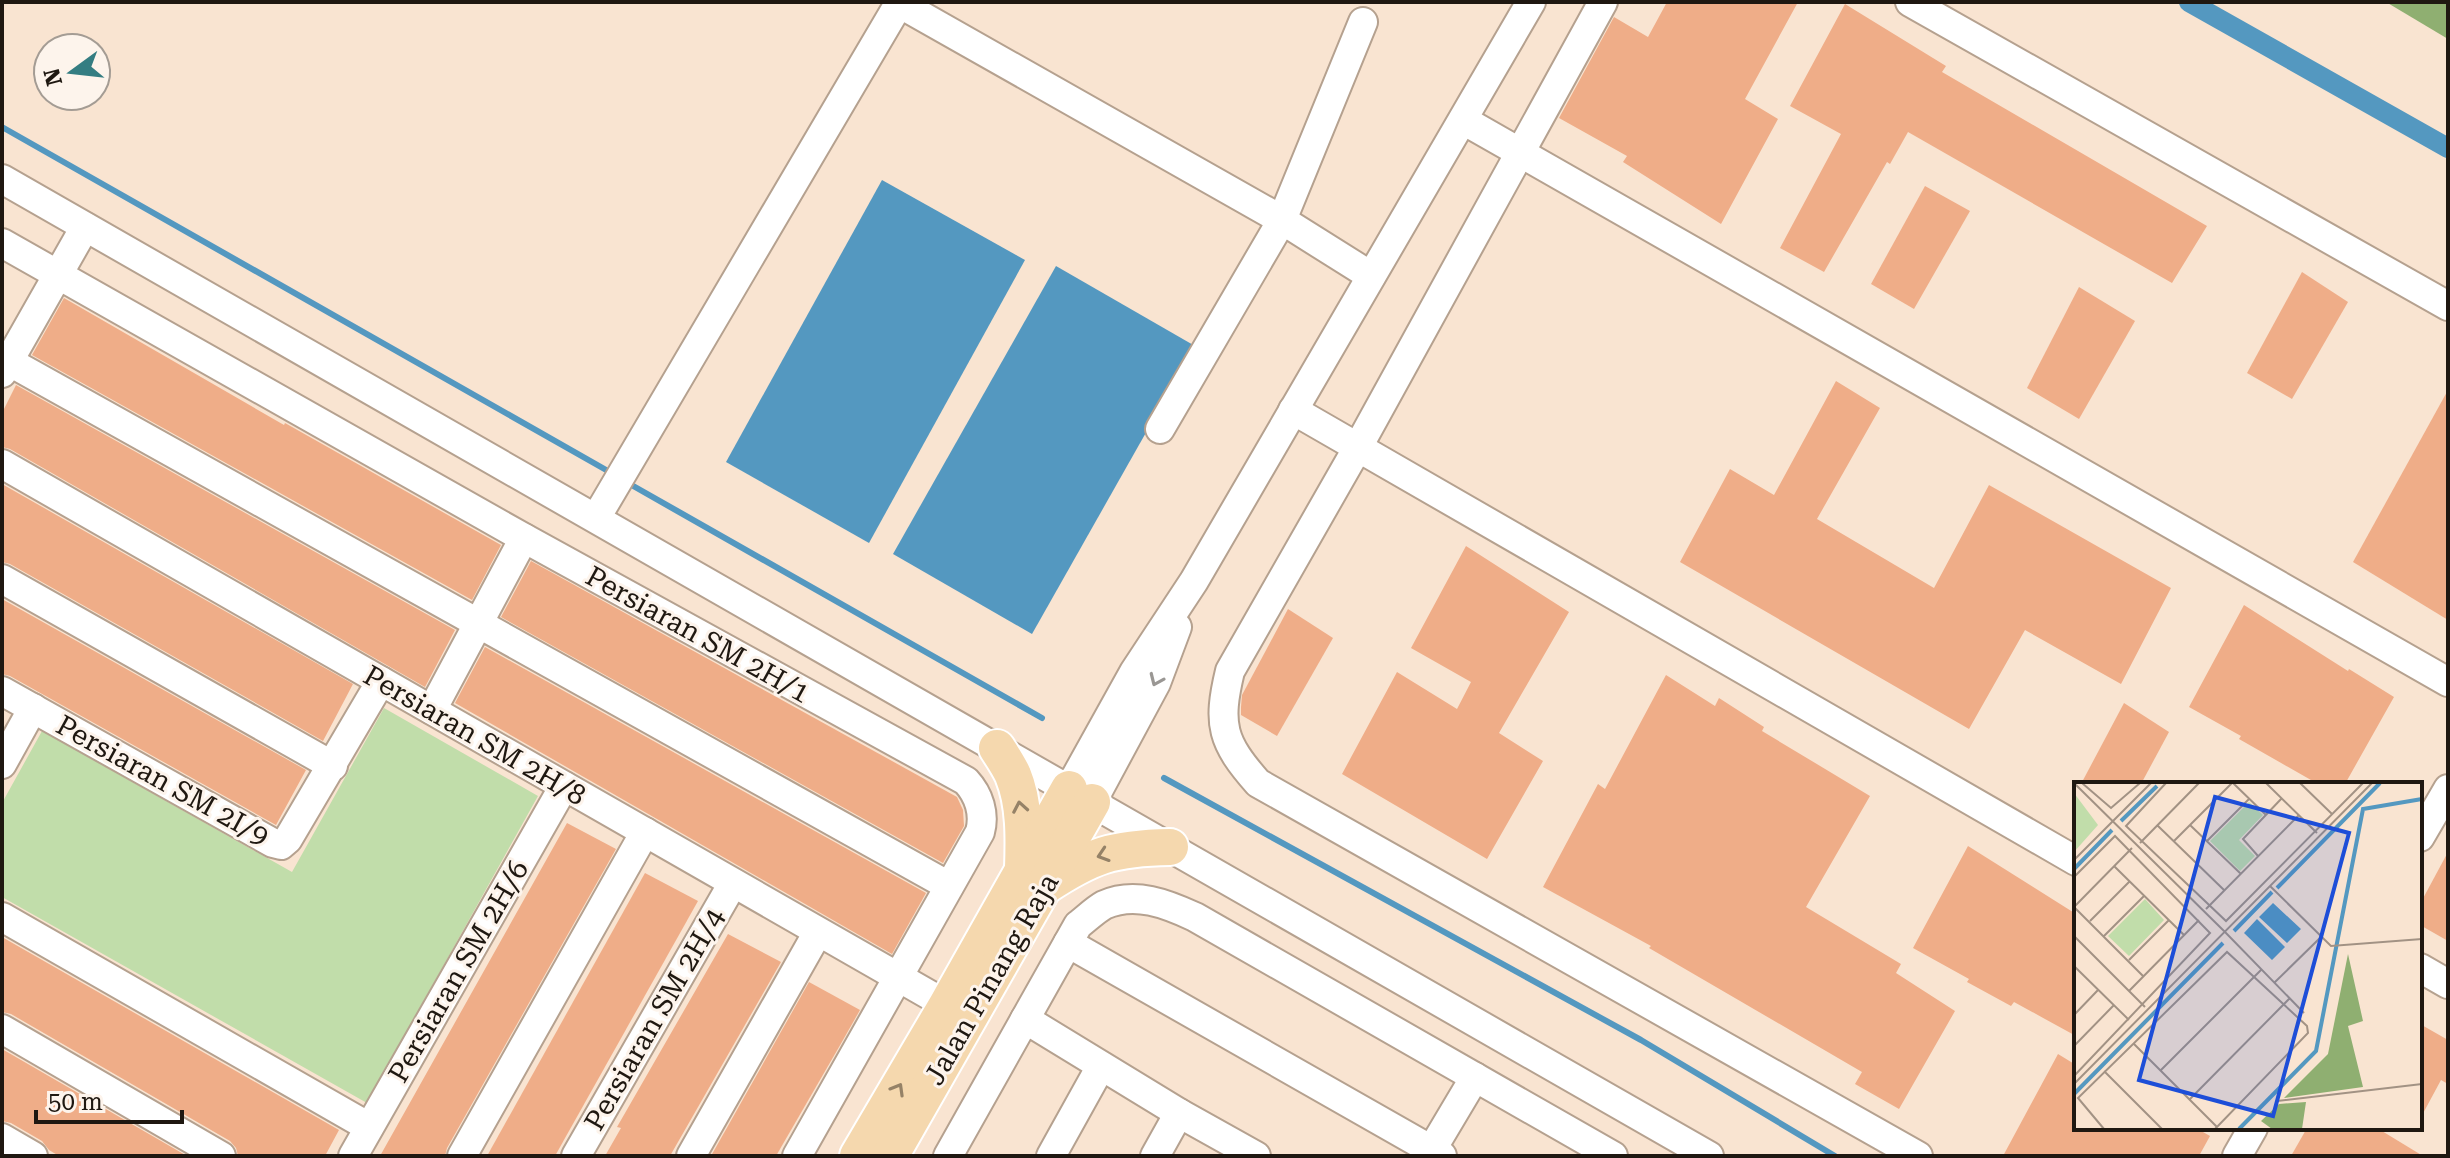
<svg xmlns="http://www.w3.org/2000/svg" width="2450" height="1158" viewBox="0 0 2450 1158" font-family="'Roboto Serif',serif">
  <rect width="100%" height="100%" fill="#f9e4d1"/>
  <polygon fill="#c1ddaa" points="384,708 538,796 367,1103 2,897 2,803 42,731 292,872"/>
  <polygon fill="#8faf71" points="2386,2 2448,2 2448,39"/>
  <g fill="#5498c0">
    <polygon points="882,180 1025,260 869,543 726,462"/>
    <polygon points="1056,266 1195,346 1032,634 893,554"/>
  </g>
  <g fill="none" stroke-linecap="round" stroke-linejoin="round">
    <g stroke="#5498c0" stroke-width="6">
      <polyline points="2,127 615,475"/>
      <polyline points="628,483 1042,718"/>
      <polyline points="1164,778 1641,1040 1835,1156"/>
    </g>
    <polyline stroke="#5498c0" stroke-width="20" points="2189,2 2448,148"/>
  </g>
  <g fill="#efad88">
    <polygon points="1667,2 1798,2 1745,99 1778,119 1721,224 1623,162 1627,156 1559,118 1614,17 1648,37"/>
    <polygon points="1845,4 1946,66 1942,72 2207,226 2172,283 1908,132 1890,164 1887,162 1824,272 1780,248 1841,134 1790,106"/>
    <polygon points="1925,186 1970,211 1914,309 1871,284"/>
    <polygon points="2302,272 2348,302 2292,399 2247,373"/>
    <polygon points="2079,287 2135,321 2079,419 2027,388"/>
    <polygon points="64,298 284,425 285,423 501,545 472,600 32,355"/>
    <polygon points="1836,381 1880,408 1817,519 1934,588 1989,485 2171,588 2121,684 2025,630 1969,729 1680,562 1730,469 1774,495"/>
    <polygon points="16,385 455,630 425,687 10,449 2,447 2,413"/>
    <polygon points="2448,390 2448,620 2353,562"/>
    <polygon points="2,484 353,684 323,741 10,564 2,562"/>
    <polygon points="1466,546 1569,612 1499,733 1543,761 1487,859 1342,774 1397,672 1457,709 1471,682 1411,648"/>
    <polygon points="531,561 957,797 963,810 964,826 943,863 501,617"/>
    <polygon points="2,599 306,770 276,825 10,676 2,674"/>
    <polygon points="2244,605 2348,671 2349,669 2394,697 2345,784 2318,784 2239,739 2241,736 2189,707"/>
    <polygon points="1288,609 1333,638 1277,736 1241,715 1241,707 1242,695"/>
    <polygon points="485,647 926,893 892,954 455,703"/>
    <polygon points="1666,675 1715,706 1719,698 1764,727 1762,731 1870,796 1806,907 1901,964 1896,973 1955,1011 1899,1109 1855,1084 1862,1072 1649,948 1651,946 1543,887 1598,784 1605,789"/>
    <polygon points="2124,703 2169,732 2141,784 2081,784"/>
    <polygon points="567,823 616,849 447,1148 445,1156 380,1156"/>
    <polygon points="1968,846 2076,914 2076,1036 2014,1002 2011,1006 1967,982 1969,979 1913,948"/>
    <polygon points="2448,852 2448,941 2420,925 2420,904"/>
    <polygon points="645,873 698,901 555,1156 487,1156"/>
    <polygon points="728,934 781,962 670,1156 605,1156 621,1128 617,1127"/>
    <polygon points="2,937 339,1130 325,1156 238,1156 236,1148 230,1141 11,1014 2,1012"/>
    <polygon points="809,982 860,1010 839,1047 776,1156 711,1156"/>
    <polygon points="2420,1024 2448,1040 2448,1084 2441,1080 2420,1119"/>
    <polygon points="2,1049 187,1156 59,1156 49,1150 42,1141 11,1123 2,1121"/>
    <polygon points="2058,1054 2076,1065 2076,1128 2196,1128 2210,1136 2199,1156 2003,1156"/>
    <polygon points="2307,1128 2377,1128 2423,1156 2291,1156"/>
  </g>
  <g fill="none" stroke-linecap="round" stroke-linejoin="round">
    <defs>
      <g id="minor">
        <polyline points="897,2 1282,220 1371,276"/>
        <path d="M1603,2L1358,447L1230,671C1217,725 1222,742 1258,783L1918,1156"/>
        <polyline points="1910,2 2448,306"/>
        <polyline points="1463,120 2448,682"/>
        <polyline points="2,179 1709,1156"/>
        <path d="M2,243L524,538L966,781C979,795 985,814 980,832L797,1156"/>
        <polyline points="8,361 949,886"/>
        <polyline points="2,373 85,227"/>
        <polyline points="1293,410 2076,861"/>
        <polyline points="1160,429 1282,220 1363,22"/>
        <polyline points="2,464 947,1005"/>
        <polyline points="596,518 900,2"/>
        <polyline points="2,579 333,766"/>
        <polyline points="2,691 273,843 281,845 288,839 381,681"/>
        <polyline points="432,710 524,538"/>
        <polyline points="2,764 33,708"/>
        <polyline points="1069,789 1134,672 1194,581 1531,2"/>
        <polyline points="1092,802 1156,683 1177,627"/>
        <polyline points="2420,837 2448,789"/>
        <polyline points="2,917 369,1127"/>
        <polyline points="1068,943 1442,1156"/>
        <polyline points="2420,968 2448,984"/>
        <polyline points="1025,1019 1179,1113 1256,1156"/>
        <polyline points="2,1029 221,1156"/>
        <polyline points="2,1138 33,1156"/>
        <polyline points="353,1156 564,786"/>
        <polyline points="462,1156 645,832"/>
        <polyline points="576,1156 733,883"/>
        <polyline points="691,1156 818,932"/>
        <path d="M948,1156L1078,925C1086,919 1095,910 1104,905C1135,891 1167,904 1195,917L1613,1156"/>
        <polyline points="1051,1156 1101,1066"/>
        <polyline points="1155,1156 1179,1113"/>
        <polyline points="1428,1156 1475,1077"/>
        <polyline points="2237,1156 2253,1128"/>
      </g>
      <g id="major">
        <path d="M997,748C1003,757 1009,766 1013,775C1025,804 1024,839 1023,869"/>
        <path d="M1045,886C1092,855 1113,848 1170,847"/>
        <polyline points="858,1156 947,1005 1069,789"/>
        <polyline points="890,1156 1092,802"/>
      </g>
    </defs>
    <use href="#minor" stroke="#b5a18f" stroke-width="32"/>
    <use href="#major" stroke="#fff" stroke-width="40"/>
    <use href="#minor" stroke="#fff" stroke-width="28"/>
    <use href="#major" stroke="#f5d8ae" stroke-width="36"/>
  </g>
  <defs><path id="oneway-chevron" d="M-2-3.5L2.5 0L-2 3.5" fill="none" stroke-width="1.6" stroke-linecap="round" stroke-linejoin="round" transform="scale(2)"/></defs>
  <use stroke="#9a9794" href="#oneway-chevron" transform="translate(1156 680) rotate(114)"/>
  <g stroke="#958267">
    <use href="#oneway-chevron" transform="translate(1020 807) rotate(-100)"/>
    <use href="#oneway-chevron" transform="translate(1103 855) rotate(162)"/>
    <use href="#oneway-chevron" transform="translate(898 1089) rotate(-60)"/>
  </g>
  <g text-anchor="middle" stroke-width="6" stroke-linejoin="round" paint-order="stroke">
    <g font-size="28" fill="#1f1811" stroke="#fdf4ec">
      <text transform="translate(698 634) rotate(29)" y="10">Persiaran SM 2H/1</text>
      <text transform="translate(475 735) rotate(30)" y="10">Persiaran SM 2H/8</text>
      <text transform="translate(163 780) rotate(29)" y="10">Persiaran SM 2I/9</text>
      <text transform="translate(458 971) rotate(-60)" y="10">Persiaran SM 2H/6</text>
      <text transform="translate(991 979) rotate(-60)" y="10">Jalan Pinang Raja</text>
      <text transform="translate(654 1019) rotate(-60)" y="10">Persiaran SM 2H/4</text>
    </g>
  </g>
  <g transform="translate(2074 782)">
    <rect width="348" height="348" fill="#f9e4d1"/>
    <path d="M0,11L24,43L0,70ZM175,20L189,33L165,58L181,74L166,89L136,59ZM71,117L90,138L55,174L34,154Z" fill="#c1ddaa"/>
    <path d="M274,172L289,239L274,244L289,305L210,316L254,272ZM232,320L228,347H198L187,339L205,322Z" fill="#8faf71"/>
    <path d="M199,121L227,147L213,161L185,135ZM183,137L211,165L198,178L170,151Z" fill="#5498c0"/>
    <path fill="none" stroke="#5498c0" stroke-width="4" d="M47,39L83,4M0,87L38,48M203,106L306,1M160,149L198,110M0,312L149,161M165,347L242,269L289,27L348,17"/>
    <path fill="none" stroke="#a29284" stroke-width="2" d="M0,1L151,150M8,1L37,26L66,1M92,1L52,44L152,139L289,1M159,1L192,33M192,1L243,51M226,1L258,32M83,43L150,108M116,43L167,92M100,59L158,1M133,59L175,17M66,61L125,1M58,66L0,125L69,194M184,74L169,57L208,16M0,78L77,1M40,84L110,153M0,95L41,54L136,151L0,294M196,104L257,164L348,157M132,127L225,33M16,139L56,99M151,150L230,231M0,154L71,225M30,154L70,114M55,178L95,138M0,184L55,238M200,201L247,155M55,209L125,138M0,233L24,208M59,261L143,345M0,264L40,223M87,288L187,188M30,289L88,347M0,302L298,1M116,317L216,216M203,319L348,302M30,347L4,316L153,170L233,244L234,251L141,347"/>
    <path fill="#1d4ed8" fill-opacity="0.15" stroke="#1d4ed8" stroke-width="4" d="M141,15L275,51L199,334L65,298Z"/>
    <rect width="348" height="348" fill="none" stroke="#1f1811" stroke-width="4"/>
  </g>
  <rect width="2450" height="1158" fill="none" stroke="#1f1811" stroke-width="8"/>
  <g transform="translate(72 72) rotate(255)"><circle r="38" fill="#fdf4ec" stroke="#a49c94" stroke-width="2"/>
  <path d="M0-6L14 30L0 20L-14 30Z" fill="#347d82"/>
  <text y="-12" font-size="22" font-weight="bold" text-anchor="middle" fill="#1f1811">N</text>
  </g>
  <path d="M36 1110v12h146v-12" fill="none" stroke="#1f1811" stroke-width="4"/>
  <text x="48" y="1110" font-size="24" fill="#1f1811" stroke="#fdf4ec" stroke-width="6" paint-order="stroke">50 m</text>
</svg>
